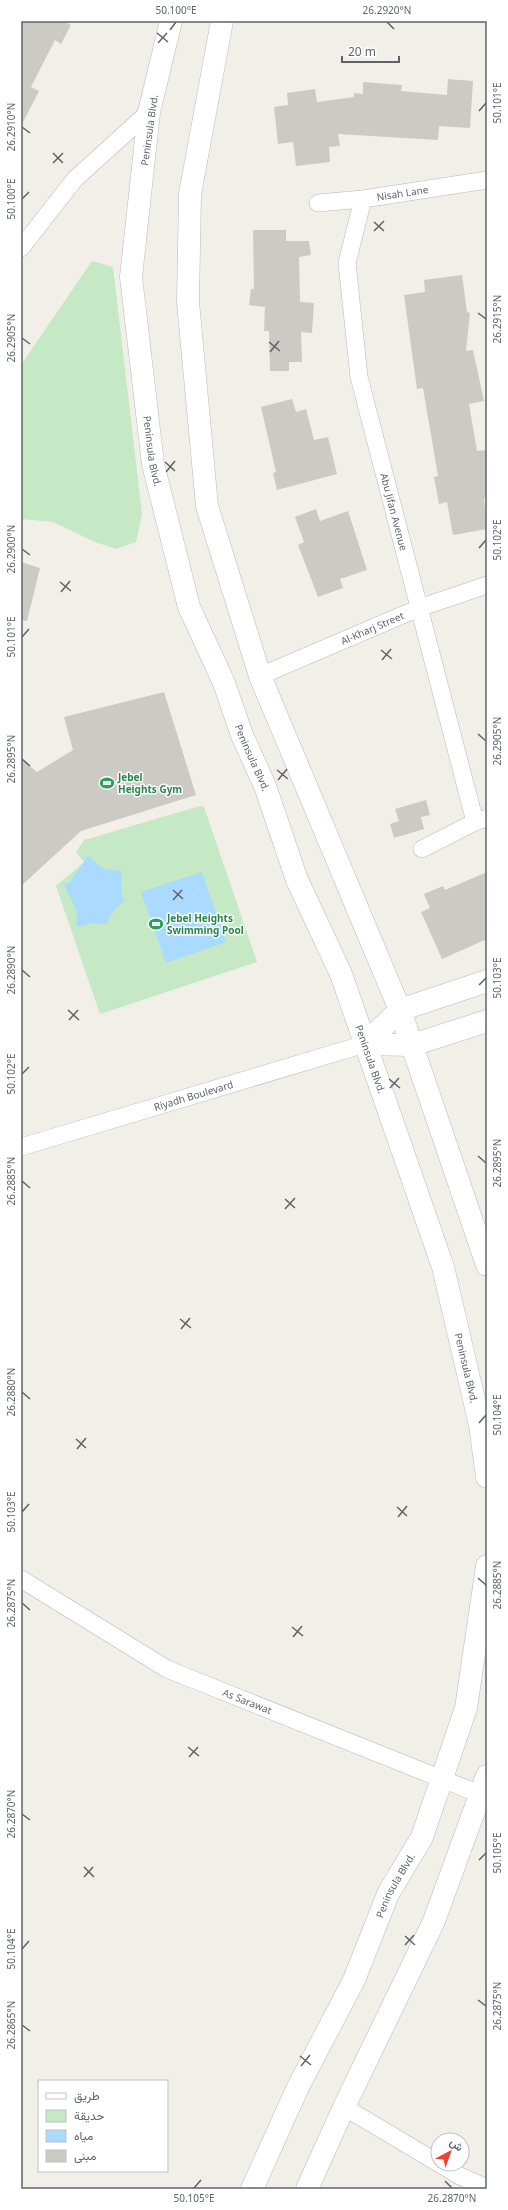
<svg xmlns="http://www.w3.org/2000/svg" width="508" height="2210" viewBox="0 0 508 2210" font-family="'Noto Sans',Vazirmatn,sans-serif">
  <rect width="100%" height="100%" fill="#f1efe8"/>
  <g fill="#c5e8c5">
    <polygon points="92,261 113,267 142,514 136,542 116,549 95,542 53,522 21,519 21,365"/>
    <polygon points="200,806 204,807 257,962 100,1014 56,886 84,862 76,852 84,840"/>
  </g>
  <g fill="#aadaff">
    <path d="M88,856L104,869L122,871L121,892L124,901L115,909L106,924L92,923L78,927L76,925C81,909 68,897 64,884L70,882Z"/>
    <polygon points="202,872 226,942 166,963 141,892"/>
  </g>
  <g fill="#cccac5">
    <polygon points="21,21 63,21 71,25 61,44 55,40 31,87 39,91 21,126"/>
    <polygon points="448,79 473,81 470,128 439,126 438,140 338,134 340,146 329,147 330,162 296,166 293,142 278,144 274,107 288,105 287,93 315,89 317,102 354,97 354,93 363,94 363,82 402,85 401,91 447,95"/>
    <polygon points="253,230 286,230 286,241 309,241 311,255 299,257 300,302 314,303 312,333 301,332 302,362 289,362 289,371 270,371 269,331 264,331 265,307 249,305 251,289 254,289"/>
    <polygon points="462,275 467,312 470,313 466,351 473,350 484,401 469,404 477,451 487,450 487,497 484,498 487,529 453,535 447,502 439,504 434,477 438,476 423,388 417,389 404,295 425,292 424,280"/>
    <polygon points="292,399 296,412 306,409 314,440 328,437 337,474 277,490 273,473 276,472 261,407"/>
    <polygon points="316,509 320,521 348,511 367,570 340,579 343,588 318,597 298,545 304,542 295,517"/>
    <polygon points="21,562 40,568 27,621 21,620"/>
    <polygon points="164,692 196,795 81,831 21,886 21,759 37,772 73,750 64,717"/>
    <polygon points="426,800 430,815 421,817 424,829 394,838 390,824 399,821 395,809"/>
    <polygon points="487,872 487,939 442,959 421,912 430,908 424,894 443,886 445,890"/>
  </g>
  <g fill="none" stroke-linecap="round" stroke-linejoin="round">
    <defs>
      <g id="street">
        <path id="s1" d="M363,199L347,263L359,377L475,822"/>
        <path id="s2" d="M318,203L363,199L487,180"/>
        <polyline points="21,248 75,179 149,112"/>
        <path id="s3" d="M260,676L419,608L487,585"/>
        <polyline points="422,849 475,822 487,818"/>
        <path id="s4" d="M21,1147L365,1044"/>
        <path id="s5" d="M21,1579L167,1669L487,1797"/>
        <polyline points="344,2107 438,2163"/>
        <polyline points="440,2164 460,2176 487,2188"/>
      </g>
      <g id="secondary">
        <path id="s6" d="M171,21L149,112L131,277L153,464L189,607L224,683L242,735L265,786L297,880L341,974L443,1267L480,1425L487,1477"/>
        <polyline points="222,21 190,194 188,302 207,506 260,676 400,1010 487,1265"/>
        <polyline points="487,981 400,1010 365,1044 412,1045 487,1021"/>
        <path id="s7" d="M252,2189L298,2087L354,1980L388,1894L422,1837L466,1708L487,1566"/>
        <polyline points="307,2189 344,2107 434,1921 487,1776"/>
      </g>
    </defs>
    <use href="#street" stroke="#b5b8bc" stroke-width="18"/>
    <use href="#secondary" stroke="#b6babf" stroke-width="23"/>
    <use href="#street" stroke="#fff" stroke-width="17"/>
    <use href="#secondary" stroke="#fff" stroke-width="22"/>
  </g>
  <path fill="none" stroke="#5f6368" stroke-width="1.5" d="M387,22L394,29M170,30L176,22M157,33L168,42M158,43L167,33M479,111L486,103M22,127L30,133M53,153L63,163M53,163L63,153M22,199L29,192M374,222L384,231M374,231L384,221M478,313L486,319M22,338L30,344M269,342L280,351M270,352L279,341M165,462L175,471M166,472L175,461M479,548L486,540M22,549L30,555M60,582L71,591M61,592L70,581M22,637L29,629M381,650L392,659M382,660L391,649M478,734L486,741M22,759L30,766M277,770L288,779M278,780L287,769M173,890L183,899M173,900L182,890M22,970L30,977M479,985L486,978M68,1010L79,1020M69,1020L78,1010M22,1074L29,1067M389,1079L400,1088M390,1088L399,1078M478,1156L486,1163M22,1181L30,1188M285,1199L295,1208M285,1209L295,1198M180,1319L191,1328M181,1329L190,1318M22,1392L30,1399M479,1423L486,1415M76,1439L86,1448M77,1449L86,1438M397,1507L407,1516M22,1512L29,1504M398,1517L407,1506M478,1578L486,1585M22,1603L30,1610M292,1627L303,1636M293,1637L302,1626M188,1747L199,1756M189,1757L198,1747M22,1814L30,1820M479,1860L486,1853M84,1867L94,1877M84,1877L93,1867M405,1936L415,1945M405,1945L414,1935M22,1949L29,1941M478,2000L486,2006M22,2025L30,2031M300,2056L311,2065M301,2066L310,2055M445,2181L452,2188M194,2188L201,2180"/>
  <defs>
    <symbol id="stadium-bare" viewBox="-9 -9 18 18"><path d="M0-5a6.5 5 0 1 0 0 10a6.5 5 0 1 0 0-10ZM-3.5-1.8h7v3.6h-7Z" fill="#2e9e5b" stroke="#fff" stroke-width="2.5" paint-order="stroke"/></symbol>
  </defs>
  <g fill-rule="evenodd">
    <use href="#stadium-bare" x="97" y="773" width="20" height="20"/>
    <use href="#stadium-bare" x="146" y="914" width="20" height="20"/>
  </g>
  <g text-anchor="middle" stroke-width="3" stroke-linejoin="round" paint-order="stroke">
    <g font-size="10" fill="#5f6368" stroke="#fff">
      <text transform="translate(149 130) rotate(-82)" y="4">Peninsula Blvd.</text>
      <text dy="4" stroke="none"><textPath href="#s2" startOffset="85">Nisah Lane</textPath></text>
      <text dy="4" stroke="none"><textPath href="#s6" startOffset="435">Peninsula Blvd.</textPath></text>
      <text dy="4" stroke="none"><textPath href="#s1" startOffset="320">Abu Jifan Avenue</textPath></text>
      <text dy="4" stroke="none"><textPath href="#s3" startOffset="122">Al-Kharj Street</textPath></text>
      <text dy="4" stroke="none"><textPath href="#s6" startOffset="759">Peninsula Blvd.</textPath></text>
      <text dy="4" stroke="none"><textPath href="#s6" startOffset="1083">Peninsula Blvd.</textPath></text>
      <text dy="4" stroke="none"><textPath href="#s4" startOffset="180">Riyadh Boulevard</textPath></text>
      <text dy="4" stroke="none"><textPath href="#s6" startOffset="1407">Peninsula Blvd.</textPath></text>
      <text dy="4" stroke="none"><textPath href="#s5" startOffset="258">As Sarawat</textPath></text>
      <text dy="4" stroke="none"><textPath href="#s7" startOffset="336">Peninsula Blvd.</textPath></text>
    </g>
    <g font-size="10" font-weight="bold" fill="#27864d" stroke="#fff" text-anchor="start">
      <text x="118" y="781">Jebel<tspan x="118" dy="12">Heights Gym</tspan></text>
      <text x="167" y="922">Jebel Heights<tspan x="167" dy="12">Swimming Pool</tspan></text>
    </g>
  </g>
  <rect width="508" height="2210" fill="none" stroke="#ffffff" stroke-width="44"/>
  <rect x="38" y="2080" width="130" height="92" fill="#ffffff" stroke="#bfc1c3"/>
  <rect x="46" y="2093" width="20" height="6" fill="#ffffff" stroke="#bfc1c3"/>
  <text x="74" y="2100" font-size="12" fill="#5f6368">طريق</text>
  <rect x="46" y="2110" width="20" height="12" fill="#c5e8c5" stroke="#bfc1c3"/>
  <text x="74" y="2120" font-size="12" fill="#5f6368">حديقة</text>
  <rect x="46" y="2130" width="20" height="12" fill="#aadaff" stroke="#bfc1c3"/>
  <text x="74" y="2140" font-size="12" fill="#5f6368">مياه</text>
  <rect x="46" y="2150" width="20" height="12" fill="#cccac5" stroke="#bfc1c3"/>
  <text x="74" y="2160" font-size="12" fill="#5f6368">مبنى</text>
  <g transform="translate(450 2152) rotate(41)"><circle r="19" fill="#ffffff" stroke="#bfc1c3"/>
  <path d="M0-3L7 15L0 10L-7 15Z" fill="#ea4335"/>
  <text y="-6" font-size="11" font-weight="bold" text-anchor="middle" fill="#5f6368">ش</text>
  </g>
  <path d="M342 56v6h57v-6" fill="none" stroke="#5f6368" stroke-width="2"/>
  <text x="348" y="56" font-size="12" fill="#5f6368" stroke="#ffffff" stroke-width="3" paint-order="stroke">20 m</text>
  <rect x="22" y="22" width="464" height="2166" fill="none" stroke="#5f6368" stroke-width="1.5"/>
  <g font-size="10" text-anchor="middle" fill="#5f6368">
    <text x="176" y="14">50.100°E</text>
    <text x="387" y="14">26.2920°N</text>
    <text transform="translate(497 103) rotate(-90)" y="4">50.101°E</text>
    <text transform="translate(11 127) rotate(-90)" y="4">26.2910°N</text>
    <text transform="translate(11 199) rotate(-90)" y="4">50.100°E</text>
    <text transform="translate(497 319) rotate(-90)" y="4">26.2915°N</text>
    <text transform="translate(11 338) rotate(-90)" y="4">26.2905°N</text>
    <text transform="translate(497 540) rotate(-90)" y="4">50.102°E</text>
    <text transform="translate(11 549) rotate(-90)" y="4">26.2900°N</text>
    <text transform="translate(11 637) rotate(-90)" y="4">50.101°E</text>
    <text transform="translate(497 741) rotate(-90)" y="4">26.2905°N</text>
    <text transform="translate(11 759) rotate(-90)" y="4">26.2895°N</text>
    <text transform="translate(11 970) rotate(-90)" y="4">26.2890°N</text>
    <text transform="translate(497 978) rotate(-90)" y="4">50.103°E</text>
    <text transform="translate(11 1074) rotate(-90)" y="4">50.102°E</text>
    <text transform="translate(497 1163) rotate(-90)" y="4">26.2895°N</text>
    <text transform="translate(11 1181) rotate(-90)" y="4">26.2885°N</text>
    <text transform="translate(11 1392) rotate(-90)" y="4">26.2880°N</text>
    <text transform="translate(497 1415) rotate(-90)" y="4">50.104°E</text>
    <text transform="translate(11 1512) rotate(-90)" y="4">50.103°E</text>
    <text transform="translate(497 1585) rotate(-90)" y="4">26.2885°N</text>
    <text transform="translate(11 1603) rotate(-90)" y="4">26.2875°N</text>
    <text transform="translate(11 1814) rotate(-90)" y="4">26.2870°N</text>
    <text transform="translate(497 1853) rotate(-90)" y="4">50.105°E</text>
    <text transform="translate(11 1949) rotate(-90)" y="4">50.104°E</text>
    <text transform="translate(497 2006) rotate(-90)" y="4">26.2875°N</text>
    <text transform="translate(11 2025) rotate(-90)" y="4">26.2865°N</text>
    <text x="194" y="2202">50.105°E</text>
    <text x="452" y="2202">26.2870°N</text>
  </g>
</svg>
